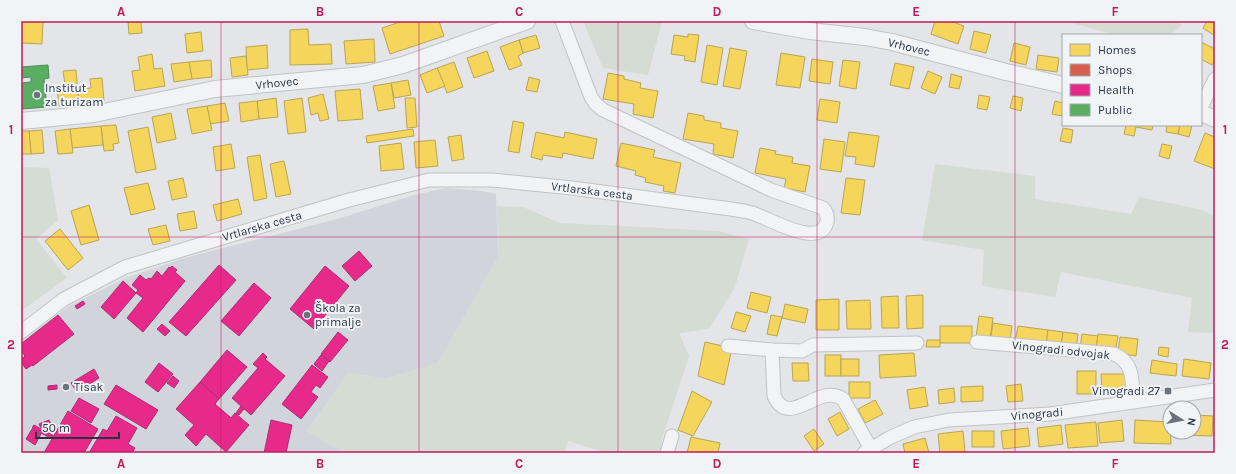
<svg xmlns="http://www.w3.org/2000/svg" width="1236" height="474" viewBox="0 0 1236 474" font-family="Karla,sans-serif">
  <rect width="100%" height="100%" fill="#e3e5e8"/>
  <polygon fill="#d1d5db" points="446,188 482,191 496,194 498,257 438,363 386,379 348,373 307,431 345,453 21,453 21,341 69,306 126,278 184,258 337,219 414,195"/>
  <g fill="#d4dcd4">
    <polygon points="583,21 662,21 648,75 603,68"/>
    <polygon points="1065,21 1172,21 1182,25 1170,35 1115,35"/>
    <polygon points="935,164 1035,176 1035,199 1131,214 1139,197 1199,209 1215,216 1215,333 1188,332 1192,298 1061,272 1055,297 982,286 984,250 922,240"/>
    <polygon points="21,167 49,168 58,220 36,239 67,278 21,311"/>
    <polygon points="497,206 523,207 560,223 718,231 749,239 735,287 709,329 679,333 689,356 662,439 660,453 607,453 568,441 564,453 345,453 307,431 348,373 386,379 438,363 498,257"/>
  </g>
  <g fill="#f6d55c" stroke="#b8a554">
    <polygon points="21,21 43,21 42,44 21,43"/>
    <polygon points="128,21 141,21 142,33 129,34"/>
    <polygon points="403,21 439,21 444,36 390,54 382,28"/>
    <polygon points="935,21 950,21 964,26 958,44 931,34"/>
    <polygon points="1207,21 1215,21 1215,36 1203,28"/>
    <polygon points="308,29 309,45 331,44 332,64 290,65 290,30"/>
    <polygon points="974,31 991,35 986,53 970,49"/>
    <polygon points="201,32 203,51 187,53 185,34"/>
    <polygon points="688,34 699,35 695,62 684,60 685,56 671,54 674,35 688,37"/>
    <polygon points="536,35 540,48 523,53 519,40"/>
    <polygon points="374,39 375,62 346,64 344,41"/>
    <polygon points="519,40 523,53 518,56 522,65 509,70 500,47"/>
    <polygon points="1201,42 1215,49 1215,60 1212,65 1201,59"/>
    <polygon points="1014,43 1030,47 1026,65 1010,61"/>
    <polygon points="267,45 268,68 247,70 246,47"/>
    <polygon points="707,45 723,48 717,85 701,82"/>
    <polygon points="730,48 747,51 740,89 723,86"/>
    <polygon points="487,51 494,71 474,78 467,58"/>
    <polygon points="781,53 805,57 800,88 776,85"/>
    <polygon points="152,54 154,69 162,68 165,86 135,91 132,71 140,70 138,57"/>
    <polygon points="1038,55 1059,58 1057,72 1036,69"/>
    <polygon points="246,56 248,75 232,77 230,58"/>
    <polygon points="812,59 833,62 830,84 809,81"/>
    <polygon points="211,60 212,77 192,79 189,62"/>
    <polygon points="843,60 860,62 856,89 839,86"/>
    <polygon points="189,62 192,79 174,82 171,64"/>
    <polygon points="454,62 463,87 447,93 437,68"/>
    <polygon points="895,63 914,67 909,89 890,85"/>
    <polygon points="437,68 445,86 427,93 420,75"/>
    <polygon points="76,70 79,104 59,106 57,85 65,84 63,71"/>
    <polygon points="928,71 942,77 935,94 921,88"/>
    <polygon points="608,73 624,76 624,79 641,83 640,88 658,91 653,118 633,114 634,104 603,99"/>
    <polygon points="951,74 962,77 959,89 949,87"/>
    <polygon points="529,77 540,80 537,92 526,90"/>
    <polygon points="102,78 104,101 79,104 78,89 91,88 90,79"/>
    <polygon points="408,80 411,95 394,98 391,83"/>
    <polygon points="391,83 395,108 378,111 373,86"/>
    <polygon points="360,89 363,119 338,121 335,91"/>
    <polygon points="323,94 329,119 320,121 318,113 311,115 308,98"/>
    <polygon points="979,95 990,97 987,110 977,108"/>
    <polygon points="1013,96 1023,98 1021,111 1010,108"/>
    <polygon points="276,98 278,117 259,119 257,101"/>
    <polygon points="302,98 306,132 288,134 284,101"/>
    <polygon points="405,98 415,98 417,127 407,128"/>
    <polygon points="820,99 840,102 837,123 817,120"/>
    <polygon points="257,101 259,119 241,122 239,103"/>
    <polygon points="1055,101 1063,103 1062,116 1052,114"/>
    <polygon points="225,103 229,121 210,124 207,106"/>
    <polygon points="207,106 212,130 192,134 187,109"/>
    <polygon points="171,113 176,139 157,143 152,117"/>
    <polygon points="688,113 704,116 704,120 721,123 721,128 738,131 733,158 713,154 714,144 683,139"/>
    <polygon points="513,121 524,123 519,153 508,151"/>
    <polygon points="116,125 119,143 113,144 114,150 104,151 101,126"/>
    <polygon points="1126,125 1153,125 1152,130 1136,127 1134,136 1124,134"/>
    <polygon points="1167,125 1180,125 1178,134 1166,132"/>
    <polygon points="1180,125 1192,125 1189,137 1178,134"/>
    <polygon points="101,126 103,145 72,148 70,129"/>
    <polygon points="148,127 156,169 136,173 128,131"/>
    <polygon points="1063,128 1073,130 1071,143 1060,141"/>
    <polygon points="70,129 73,153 58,154 55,131"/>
    <polygon points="413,129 414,136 367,143 366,136"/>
    <polygon points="42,130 44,153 31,154 29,131"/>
    <polygon points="21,131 29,131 31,154 21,154"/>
    <polygon points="536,132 564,138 565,132 597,139 593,159 563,153 562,158 543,155 542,160 531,157"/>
    <polygon points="849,132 879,136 874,167 855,164 856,157 845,156"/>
    <polygon points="1205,133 1215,137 1215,169 1194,161"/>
    <polygon points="461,135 464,159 452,161 448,137"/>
    <polygon points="824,139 845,142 841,172 820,169"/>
    <polygon points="435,140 438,166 416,168 414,142"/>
    <polygon points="401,143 404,169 381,171 379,146"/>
    <polygon points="621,143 655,150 653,157 681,163 675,193 663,191 664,186 645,182 646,178 635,175 636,171 616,166"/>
    <polygon points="231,144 235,168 216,171 213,147"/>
    <polygon points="1162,144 1172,146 1169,159 1159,156"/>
    <polygon points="760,148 776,151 775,154 793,157 792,163 810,166 805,192 784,188 786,179 755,173"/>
    <polygon points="260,155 267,198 254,201 247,157"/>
    <polygon points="284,161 291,194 276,197 270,164"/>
    <polygon points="183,178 187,197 172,200 168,181"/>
    <polygon points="846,178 865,180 860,215 841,213"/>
    <polygon points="148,183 155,209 131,215 124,188"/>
    <polygon points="238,199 242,214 217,221 213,205"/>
    <polygon points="89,205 99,240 81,245 71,211"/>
    <polygon points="194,211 197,228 180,231 177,214"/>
    <polygon points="166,225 170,241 153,245 148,229"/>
    <polygon points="60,229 83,258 68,270 45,241"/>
    <polygon points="751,292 771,297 767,313 747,308"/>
    <polygon points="923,295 923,328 907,329 906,296"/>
    <polygon points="898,296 899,328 882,328 881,297"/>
    <polygon points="839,299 839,330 816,330 816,300"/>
    <polygon points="870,300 871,329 847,329 846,301"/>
    <polygon points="785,304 808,309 805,323 782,318"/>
    <polygon points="736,312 751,316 745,332 731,328"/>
    <polygon points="771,315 782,317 777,336 767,334"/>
    <polygon points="979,316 993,318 990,339 976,337"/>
    <polygon points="993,323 1012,326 1010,340 991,337"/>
    <rect x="940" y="326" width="32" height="17"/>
    <polygon points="1018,326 1048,330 1046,346 1015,342"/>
    <polygon points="1048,330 1063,332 1061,347 1046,345"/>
    <polygon points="1063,332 1078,334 1076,349 1061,347"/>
    <polygon points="1082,334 1098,336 1096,350 1080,348"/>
    <polygon points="1098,334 1118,336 1115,353 1096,350"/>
    <polygon points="1120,337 1138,339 1136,356 1118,353"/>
    <polygon points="927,340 940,340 940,347 926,347"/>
    <polygon points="705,342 732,348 724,385 698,376"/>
    <polygon points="1159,347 1169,348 1168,357 1158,355"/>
    <polygon points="914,353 916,376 880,378 879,355"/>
    <rect x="825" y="355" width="16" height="21"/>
    <rect x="841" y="359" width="18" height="17"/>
    <polygon points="1184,359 1211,363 1209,379 1182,376"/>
    <polygon points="1152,360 1177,364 1176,376 1150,373"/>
    <polygon points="792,363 808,363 809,381 793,381"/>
    <rect x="1077" y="371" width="19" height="23"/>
    <polygon points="1101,374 1126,374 1127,392 1102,392"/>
    <rect x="849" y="382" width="21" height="16"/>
    <polygon points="1021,384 1023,401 1008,402 1006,386"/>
    <polygon points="983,386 983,401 961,402 961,387"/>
    <polygon points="925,387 928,406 910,409 907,390"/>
    <polygon points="954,388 955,402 939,404 938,390"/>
    <polygon points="692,391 712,402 693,436 678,430"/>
    <polygon points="875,400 883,414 865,423 858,409"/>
    <polygon points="840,412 849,429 837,436 828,419"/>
    <polygon points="1194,415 1213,416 1212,436 1178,435 1178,432 1194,432"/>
    <polygon points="1122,420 1124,441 1100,443 1098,423"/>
    <polygon points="1135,420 1170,422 1171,444 1134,443"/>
    <polygon points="1096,422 1098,446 1068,448 1065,425"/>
    <polygon points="1061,425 1063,444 1039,447 1037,428"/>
    <polygon points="1028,428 1030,446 1003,449 1001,431"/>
    <polygon points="814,429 824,444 814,451 804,436"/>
    <polygon points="963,431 965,452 940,453 938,434"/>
    <rect x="972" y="431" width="22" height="16"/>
    <polygon points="691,437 720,443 718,453 687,453"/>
    <polygon points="925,438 929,453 905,453 903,444"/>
  </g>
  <polygon fill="#d6604d" stroke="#a2534a" points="63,384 70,385 69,390 62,389"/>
  <g fill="#e7298a" stroke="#ae2c74">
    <polygon points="359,251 372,266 355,281 342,266"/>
    <polygon points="219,265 236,280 186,336 169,322"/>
    <polygon points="172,266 177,270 175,272 185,281 143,332 127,318 143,298 136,293 138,290 132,285 140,275 146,280 149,278 151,279 157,271 162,276 169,267 170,268"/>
    <polygon points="325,266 349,286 314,329 290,309"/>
    <polygon points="123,281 136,293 114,319 101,307"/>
    <polygon points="254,283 271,298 239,336 221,321"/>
    <polygon points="83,301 85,304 77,309 75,306"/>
    <polygon points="58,315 74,334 33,366 32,365 26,369 21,362 21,360 25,356 21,351 21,344"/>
    <polygon points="162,324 170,331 165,336 157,329"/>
    <polygon points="338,332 348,340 330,362 321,354"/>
    <polygon points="227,350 247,367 219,399 200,382"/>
    <polygon points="263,353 267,357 265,359 285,376 251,415 232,398 258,368 253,364"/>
    <polygon points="321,355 329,361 322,371 314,364"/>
    <polygon points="159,363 173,374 158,392 145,382"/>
    <polygon points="312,365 328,377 320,388 316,385 311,392 318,397 301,419 282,404"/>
    <polygon points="94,369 99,378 77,392 71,383"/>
    <polygon points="173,376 179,381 174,388 167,383"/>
    <polygon points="200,382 219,399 215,404 230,417 231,418 235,413 249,425 226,452 206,434 196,446 185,435 194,425 176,409"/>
    <polygon points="57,385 57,389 48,390 48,386"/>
    <polygon points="116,385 158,410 146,429 104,404"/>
    <polygon points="79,398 99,409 91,423 71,411"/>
    <polygon points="241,406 244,409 239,415 236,413"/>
    <polygon points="68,411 98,429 84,453 47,453 45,451"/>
    <polygon points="116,416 137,428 128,444 135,448 132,453 89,453 103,429 107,431"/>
    <polygon points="49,420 51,424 41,428 39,424"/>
    <polygon points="271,420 292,425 286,453 264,453"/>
    <polygon points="34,425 54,436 52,439 32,428"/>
    <polygon points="32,429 41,434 35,445 26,439"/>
  </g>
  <polygon fill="#5aae61" stroke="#4b8958" points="48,65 49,78 44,79 47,107 22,109 21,83 31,82 31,77 21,78 21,67"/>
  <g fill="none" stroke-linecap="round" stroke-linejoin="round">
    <defs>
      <g id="minor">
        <polyline points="1201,107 1215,79"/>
        <path d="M21,332L64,299L125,267L349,200L429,180H492L572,188L731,209C738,210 745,211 752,213C769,218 820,250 827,222C828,216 827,212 823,208L771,190L603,110L595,103L591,97L562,21"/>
        <path d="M977,342L1050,348L1114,354C1135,363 1132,382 1133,402"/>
        <polyline points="728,346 772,350 802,351 813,345 917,343"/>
        <path d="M772,350L774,396C790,430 818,382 843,399L871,449"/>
        <polyline points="667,453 672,436"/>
        <polyline points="864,453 889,438 914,427 949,420 1050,414 1215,390"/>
      </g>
      <g id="tertiary">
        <polyline points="753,21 810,31 865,37 892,42 1006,72 1063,85"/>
        <polyline points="1201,113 1215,119"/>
        <polyline points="21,121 94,114 215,89 363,75 403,65 527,21"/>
      </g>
    </defs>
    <use href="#minor" stroke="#c1c3c6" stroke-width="15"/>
    <use href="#tertiary" stroke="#c1c3c6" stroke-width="18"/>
    <use href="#minor" stroke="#f2f3f5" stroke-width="13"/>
    <use href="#tertiary" stroke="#f2f3f5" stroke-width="16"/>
  </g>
  <path fill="none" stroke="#c2185b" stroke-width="1" stroke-opacity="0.55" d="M221,21V453M419,21V453M618,21V453M817,21V453M1015,21V453M21,237H1215"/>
  <g fill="#6a727c" stroke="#f1f4f7" stroke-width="1.5">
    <circle cx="37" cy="95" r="4"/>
    <circle cx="307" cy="315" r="4"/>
    <circle cx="66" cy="387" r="4"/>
    <rect x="1164" y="387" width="8" height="8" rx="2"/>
  </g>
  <g text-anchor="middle" stroke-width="4" stroke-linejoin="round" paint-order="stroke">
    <g font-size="12" fill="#293442" stroke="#f1f4f7">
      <text transform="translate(909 47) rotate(14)" y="4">Vrhovec</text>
      <text transform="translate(277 83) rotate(-6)" y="4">Vrhovec</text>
      <text transform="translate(592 191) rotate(7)" y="4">Vrtlarska cesta</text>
      <text transform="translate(262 226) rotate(-16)" y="4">Vrtlarska cesta</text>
      <text transform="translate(1061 350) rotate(6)" y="4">Vinogradi odvojak</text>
      <text transform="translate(1037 414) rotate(-5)" y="4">Vinogradi</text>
    </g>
    <g font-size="12" fill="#293442" stroke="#f1f4f7" text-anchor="start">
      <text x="45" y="92">Institut<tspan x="45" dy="14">za turizam</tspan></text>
      <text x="315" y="312">Škola za<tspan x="315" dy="14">primalje</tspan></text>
      <text x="74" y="391">Tisak</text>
      <text x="1160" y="395" text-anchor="end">Vinogradi 27</text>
    </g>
  </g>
  <rect width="1236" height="474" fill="none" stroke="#f1f4f7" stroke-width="44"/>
  <rect x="1062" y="34" width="140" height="92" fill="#f1f4f7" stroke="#a1a7af"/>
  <rect x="1070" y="44" width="20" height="12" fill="#f6d55c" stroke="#a1a7af"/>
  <text x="1098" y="54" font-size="12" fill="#293442">Homes</text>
  <rect x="1070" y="64" width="20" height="12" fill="#d6604d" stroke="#a1a7af"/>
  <text x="1098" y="74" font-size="12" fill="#293442">Shops</text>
  <rect x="1070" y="84" width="20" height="12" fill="#e7298a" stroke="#a1a7af"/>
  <text x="1098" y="94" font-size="12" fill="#293442">Health</text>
  <rect x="1070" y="104" width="20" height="12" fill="#5aae61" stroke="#a1a7af"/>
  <text x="1098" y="114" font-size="12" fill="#293442">Public</text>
  <g transform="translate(1182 420) rotate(101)"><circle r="19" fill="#f1f4f7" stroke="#a1a7af"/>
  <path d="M0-3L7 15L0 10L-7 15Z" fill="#6a727c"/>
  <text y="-6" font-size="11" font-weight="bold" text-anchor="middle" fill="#293442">N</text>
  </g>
  <path d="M36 432v6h83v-6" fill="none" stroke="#293442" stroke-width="2"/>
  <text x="42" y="432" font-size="12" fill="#293442" stroke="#f1f4f7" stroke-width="3" paint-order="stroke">50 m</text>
  <rect x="22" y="22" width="1192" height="430" fill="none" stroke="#c2185b" stroke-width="1.5"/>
  <g font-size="13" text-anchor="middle" font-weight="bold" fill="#c2185b">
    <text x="121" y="16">A</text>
    <text x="320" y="16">B</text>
    <text x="519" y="16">C</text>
    <text x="717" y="16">D</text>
    <text x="916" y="16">E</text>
    <text x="1115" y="16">F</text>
    <text x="11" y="134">1</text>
    <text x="1225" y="134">1</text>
    <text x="11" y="349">2</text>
    <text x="1225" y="349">2</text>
    <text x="121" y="468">A</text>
    <text x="320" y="468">B</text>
    <text x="519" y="468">C</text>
    <text x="717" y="468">D</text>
    <text x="916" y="468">E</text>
    <text x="1115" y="468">F</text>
  </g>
</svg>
